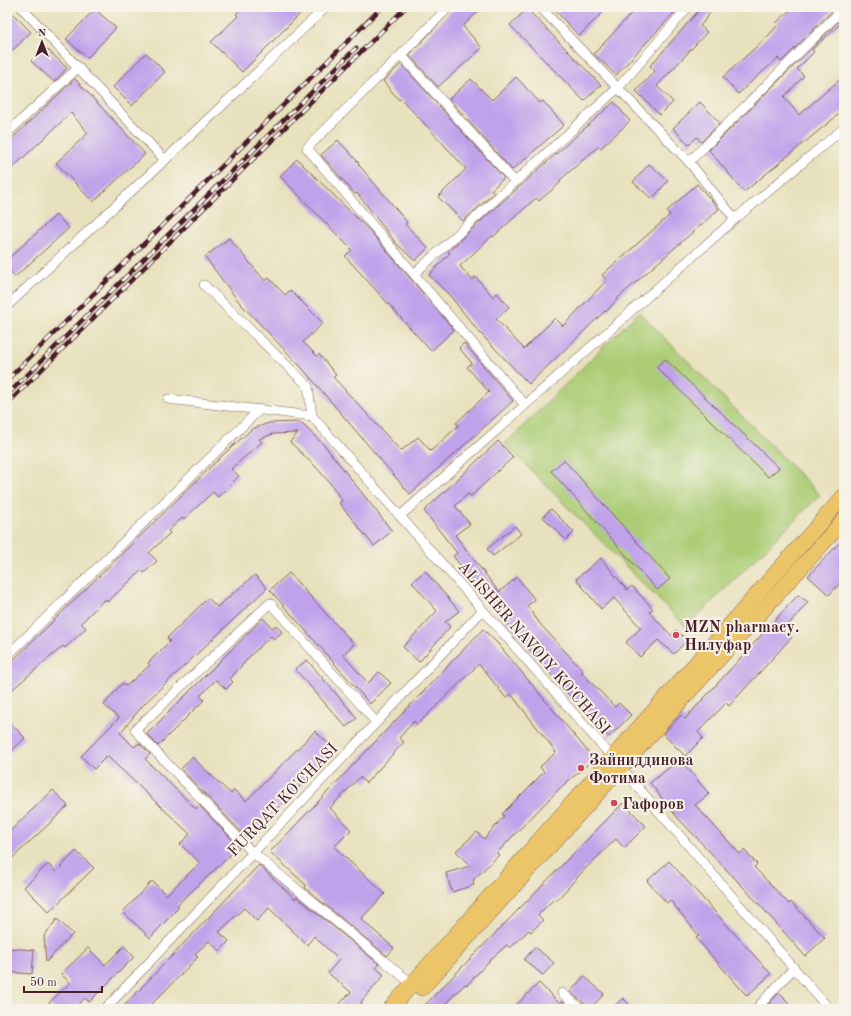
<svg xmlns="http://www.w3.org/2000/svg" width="851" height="1016" viewBox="0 0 851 1016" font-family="'Old Standard TT',serif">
  <rect width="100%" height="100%" fill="#f7f3e8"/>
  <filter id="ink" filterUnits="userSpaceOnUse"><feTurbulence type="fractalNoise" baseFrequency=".025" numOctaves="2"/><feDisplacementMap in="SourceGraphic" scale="8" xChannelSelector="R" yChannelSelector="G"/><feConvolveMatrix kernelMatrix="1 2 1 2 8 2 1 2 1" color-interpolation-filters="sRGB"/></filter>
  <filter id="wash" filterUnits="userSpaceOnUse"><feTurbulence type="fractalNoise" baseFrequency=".012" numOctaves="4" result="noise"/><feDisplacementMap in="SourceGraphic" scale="16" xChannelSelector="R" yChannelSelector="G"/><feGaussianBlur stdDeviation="0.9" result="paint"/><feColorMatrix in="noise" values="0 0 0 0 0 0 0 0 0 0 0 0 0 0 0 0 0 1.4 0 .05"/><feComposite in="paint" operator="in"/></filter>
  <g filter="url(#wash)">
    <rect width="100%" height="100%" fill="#e8e1bd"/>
    <polygon fill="#accd76" stroke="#7b7650" points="639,312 820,495 686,627 505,444"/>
    <g id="blocks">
      <g fill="#c0a2eb">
        <polygon points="242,7 307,7 242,72 211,42 238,16 236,14"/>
        <polygon points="455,7 483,7 463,26 482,48 438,87 409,55"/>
        <polygon points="552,7 608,7 579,36"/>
        <polygon points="637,7 669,7 675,12 616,75 594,54"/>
        <polygon points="702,7 715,7 700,26 707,32 657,86 673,102 660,115 636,91 655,71 650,66"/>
        <polygon points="794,7 836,7 781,62 778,58 738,94 723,77 768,36 778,25 776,23"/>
        <polygon points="7,8 31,32 7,56"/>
        <polygon points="95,9 116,28 87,58 66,39"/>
        <polygon points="527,9 601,85 584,101 510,25"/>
        <polygon points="844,16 844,20 812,50 814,52 797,69 804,76 784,97 799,115 844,76 844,110 744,192 709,150"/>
        <polygon points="45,47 67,68 54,82 31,61"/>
        <polygon points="146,53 165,72 132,106 113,87"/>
        <polygon points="401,64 504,178 491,190 494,193 463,221 438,197 466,169 424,123 401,99 399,100 383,81"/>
        <polygon points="516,77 540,103 543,101 564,125 512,170 449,99 471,79 492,100"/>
        <polygon points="75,79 145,154 93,202 56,163 88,133 71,113 7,173 7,143"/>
        <polygon points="614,102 630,121 601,148 599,146 560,180 561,182 539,201 536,198 493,237 492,236 460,266 472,280 476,277 493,297 497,293 509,307 496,319 524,349 555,318 563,326 607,280 602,275 670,215 667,211 697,184 719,209 619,297 606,312 605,311 529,384 479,332 451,297 429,275 450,253 448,252 471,230"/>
        <polygon points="700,102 720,123 701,142 697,137 689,145 673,128"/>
        <polygon points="338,140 359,163 358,164 407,222 405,224 428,248 415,261 396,243 357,193 355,194 321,155"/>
        <polygon points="297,159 371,232 454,330 431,351 345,256 352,250 280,176"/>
        <polygon points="649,164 668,181 652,199 633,182"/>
        <polygon points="56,215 69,228 15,277 7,268 7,260"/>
        <polygon points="229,238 265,281 269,278 285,295 290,290 323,323 303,342 317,356 319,354 336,375 333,377 401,451 418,437 431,451 459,425 456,423 489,392 467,367 472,363 459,348 464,343 513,401 410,494 302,368 239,302 205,257"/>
        <polygon points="665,359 779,468 768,477 656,367"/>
        <polygon points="300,422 325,446 392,531 374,546 339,503 342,501 330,483 315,466 290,442 298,433 273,434 259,439 262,442 231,469 239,476 218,497 213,492 184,519 182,518 168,531 170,533 149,553 157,561 144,573 142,570 107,602 105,599 81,623 86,628 65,648 63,646 7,694 7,666 224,454 252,429 269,423"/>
        <polygon points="498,441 513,457 471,496 468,494 455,506 470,524 455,535 499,592 517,577 535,600 527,606 541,625 583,671 582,673 615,707 619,703 631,715 609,737 566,692 486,598 453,556 457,553 424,511"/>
        <polygon points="564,460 670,579 657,590 551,471"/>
        <polygon points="551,509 574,532 566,540 543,517"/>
        <polygon points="515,526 521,534 493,556 487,549"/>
        <polygon points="844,538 844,579 829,595 808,576"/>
        <polygon points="601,558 627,590 632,586 653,609 649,612 672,636 676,630 687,640 674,654 658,640 640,657 626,642 641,628 614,598 601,609 576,579"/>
        <polygon points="425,571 459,611 445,622 450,627 419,662 403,647 437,611 412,582"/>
        <polygon points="289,573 354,644 343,655 368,683 379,672 391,683 370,704 270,590"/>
        <polygon points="255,575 267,588 145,703 120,733 134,747 139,743 150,754 145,759 149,763 196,809 199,805 239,847 177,905 179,907 150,938 123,912 152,881 166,895 200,863 180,844 190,834 107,756 94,769 81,756 119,718 104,705 122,683 126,686 150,665 148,663 170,641 167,638 208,598 217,607"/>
        <polygon points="798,595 808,602 784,630 792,637 729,706 726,703 698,732 703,738 685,756 663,734 681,715 685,719"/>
        <polygon points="263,618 272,628 276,625 282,632 274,639 271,636 251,655 230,679 233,682 226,689 216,680 200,696 204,700 158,746 147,734"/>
        <polygon points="483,629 499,645 594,759 560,788 513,836 497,853 499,855 473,880 474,885 452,892 446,873 470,866 456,851 477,832 484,839 504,816 502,814 544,772 540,767 556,752 511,694 506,698 479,664 417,725 414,721 399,738 404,742 366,783 360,777 330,808 351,830 334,847 385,894 361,919 394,948 387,956 305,888 306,885 270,852"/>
        <polygon points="307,660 357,718 346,727 295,669"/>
        <polygon points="7,719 25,738 7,755"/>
        <polygon points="315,731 335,750 248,839 181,769 192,757 231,794 234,790 246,801"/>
        <polygon points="680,759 709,794 695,805 740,854 744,850 757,864 754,867 789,904 791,902 825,938 805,956 758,903 677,817 650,783"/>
        <polygon points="53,790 68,806 7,863 7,834"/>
        <polygon points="623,803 646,826 624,848 616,839 585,869 556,901 554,899 538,915 543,920 531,932 529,930 510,948 507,945 491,959 467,985 465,984 440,1009 421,1009"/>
        <polygon points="76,851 94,868 49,912 24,887 48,864 56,872"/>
        <polygon points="669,861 771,974 747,996 696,938 699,936 670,900 667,903 647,881"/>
        <polygon points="259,865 295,899 297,897 379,964 376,968 384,975 361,1002 362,1003 357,1009 335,1009 351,992 328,973 339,960 314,936 307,945 269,908 257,921 244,908 219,932 229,941 220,951 209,941 195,954 198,957 147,1009 121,1009"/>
        <polygon points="57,919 73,934 46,962 44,936"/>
        <polygon points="124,946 134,957 89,1002 85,998 73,1009 54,1009 49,1003 70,983 61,974 88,948 105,965"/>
        <polygon points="535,947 554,963 543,975 524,960"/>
        <polygon points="7,948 34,950 32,974 7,972"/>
        <polygon points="584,976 604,994 590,1009 587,1009 585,1004 570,992"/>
        <polygon points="539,983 560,1004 562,1001 572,1009 512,1009"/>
        <polygon points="779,993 789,1003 784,1009 764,1009"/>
        <polygon points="623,998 633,1009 611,1009"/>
      </g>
    </g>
  </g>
  <g filter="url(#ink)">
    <use href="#blocks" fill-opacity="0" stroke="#81635e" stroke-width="1"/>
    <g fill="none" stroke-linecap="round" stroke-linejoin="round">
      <defs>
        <g id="street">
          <polyline points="21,7 165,160"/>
          <polyline points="449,7 307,148 525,405"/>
          <polyline points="540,7 689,162 735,219"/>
          <polyline points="401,55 515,182"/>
          <polyline points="7,133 79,67"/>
          <polyline points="689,162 844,8"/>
          <polyline points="414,274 618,88 688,7"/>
          <polyline points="204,285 308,386 312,416"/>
          <polyline points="7,306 165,160 326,7"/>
          <polyline points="168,399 312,416"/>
          <polyline points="312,416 612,757 829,1009"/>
          <polyline points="400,516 735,219 844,128"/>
          <polyline points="7,656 260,409"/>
          <polyline points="376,722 270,603 135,730 252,852 412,984"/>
          <polyline points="562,993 581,1009"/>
          <polyline points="105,1009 482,611"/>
          <polyline points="756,1009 794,968"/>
        </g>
        <g id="primary">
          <polyline points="422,988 844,520"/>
          <polyline points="390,1009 844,496"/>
        </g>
      </defs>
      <use href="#street" stroke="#81635e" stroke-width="10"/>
      <use href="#primary" stroke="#81635e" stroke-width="16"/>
      <use href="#street" stroke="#fff" stroke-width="9"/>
      <use href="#primary" stroke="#edc569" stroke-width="15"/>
      <defs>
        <g id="rail">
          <polyline points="7,380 382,7"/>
          <polyline points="7,395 356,48"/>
          <polyline points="7,404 406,7"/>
        </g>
      </defs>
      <use href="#rail" stroke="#4a1f2b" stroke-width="4.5"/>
      <use href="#rail" stroke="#f7f3e8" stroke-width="3" stroke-dasharray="9" stroke-linecap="butt"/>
    </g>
  </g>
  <g fill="#d1495b" stroke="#f7f3e8" stroke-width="1.5">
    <circle cx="676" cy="635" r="4"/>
    <circle cx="581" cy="768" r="4"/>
    <circle cx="614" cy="803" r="4"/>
  </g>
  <g text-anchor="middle" stroke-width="4" stroke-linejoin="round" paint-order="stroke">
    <g font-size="16" font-weight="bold" fill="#4a1f2b" stroke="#f7f3e8" text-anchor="start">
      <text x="684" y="632">MZN pharmacy.<tspan x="684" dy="18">Нилуфар</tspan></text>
      <text x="589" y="765">Зайниддинова<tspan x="589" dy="18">Фотима</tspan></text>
      <text x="622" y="809">Гафоров</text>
    </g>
    <g font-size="16" fill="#4a1f2b" stroke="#f7f3e8">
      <text transform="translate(535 647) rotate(49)" y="6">ALISHER NAVOIY KO'CHASI</text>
      <text transform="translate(282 799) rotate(-46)" y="6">FURQAT KO'CHASI</text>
    </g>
  </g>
  <rect width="851" height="1016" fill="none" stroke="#f7f3e8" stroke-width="24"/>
  <g transform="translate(42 42)" stroke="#f7f3e8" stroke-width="3" paint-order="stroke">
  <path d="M0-3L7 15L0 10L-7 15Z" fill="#4a1f2b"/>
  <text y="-6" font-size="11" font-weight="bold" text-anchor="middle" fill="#4a1f2b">N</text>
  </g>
  <path d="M24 986v6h78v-6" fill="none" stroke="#4a1f2b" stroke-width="2"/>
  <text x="30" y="986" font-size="12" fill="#4a1f2b" stroke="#f7f3e8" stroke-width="3" paint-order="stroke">50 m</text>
</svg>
